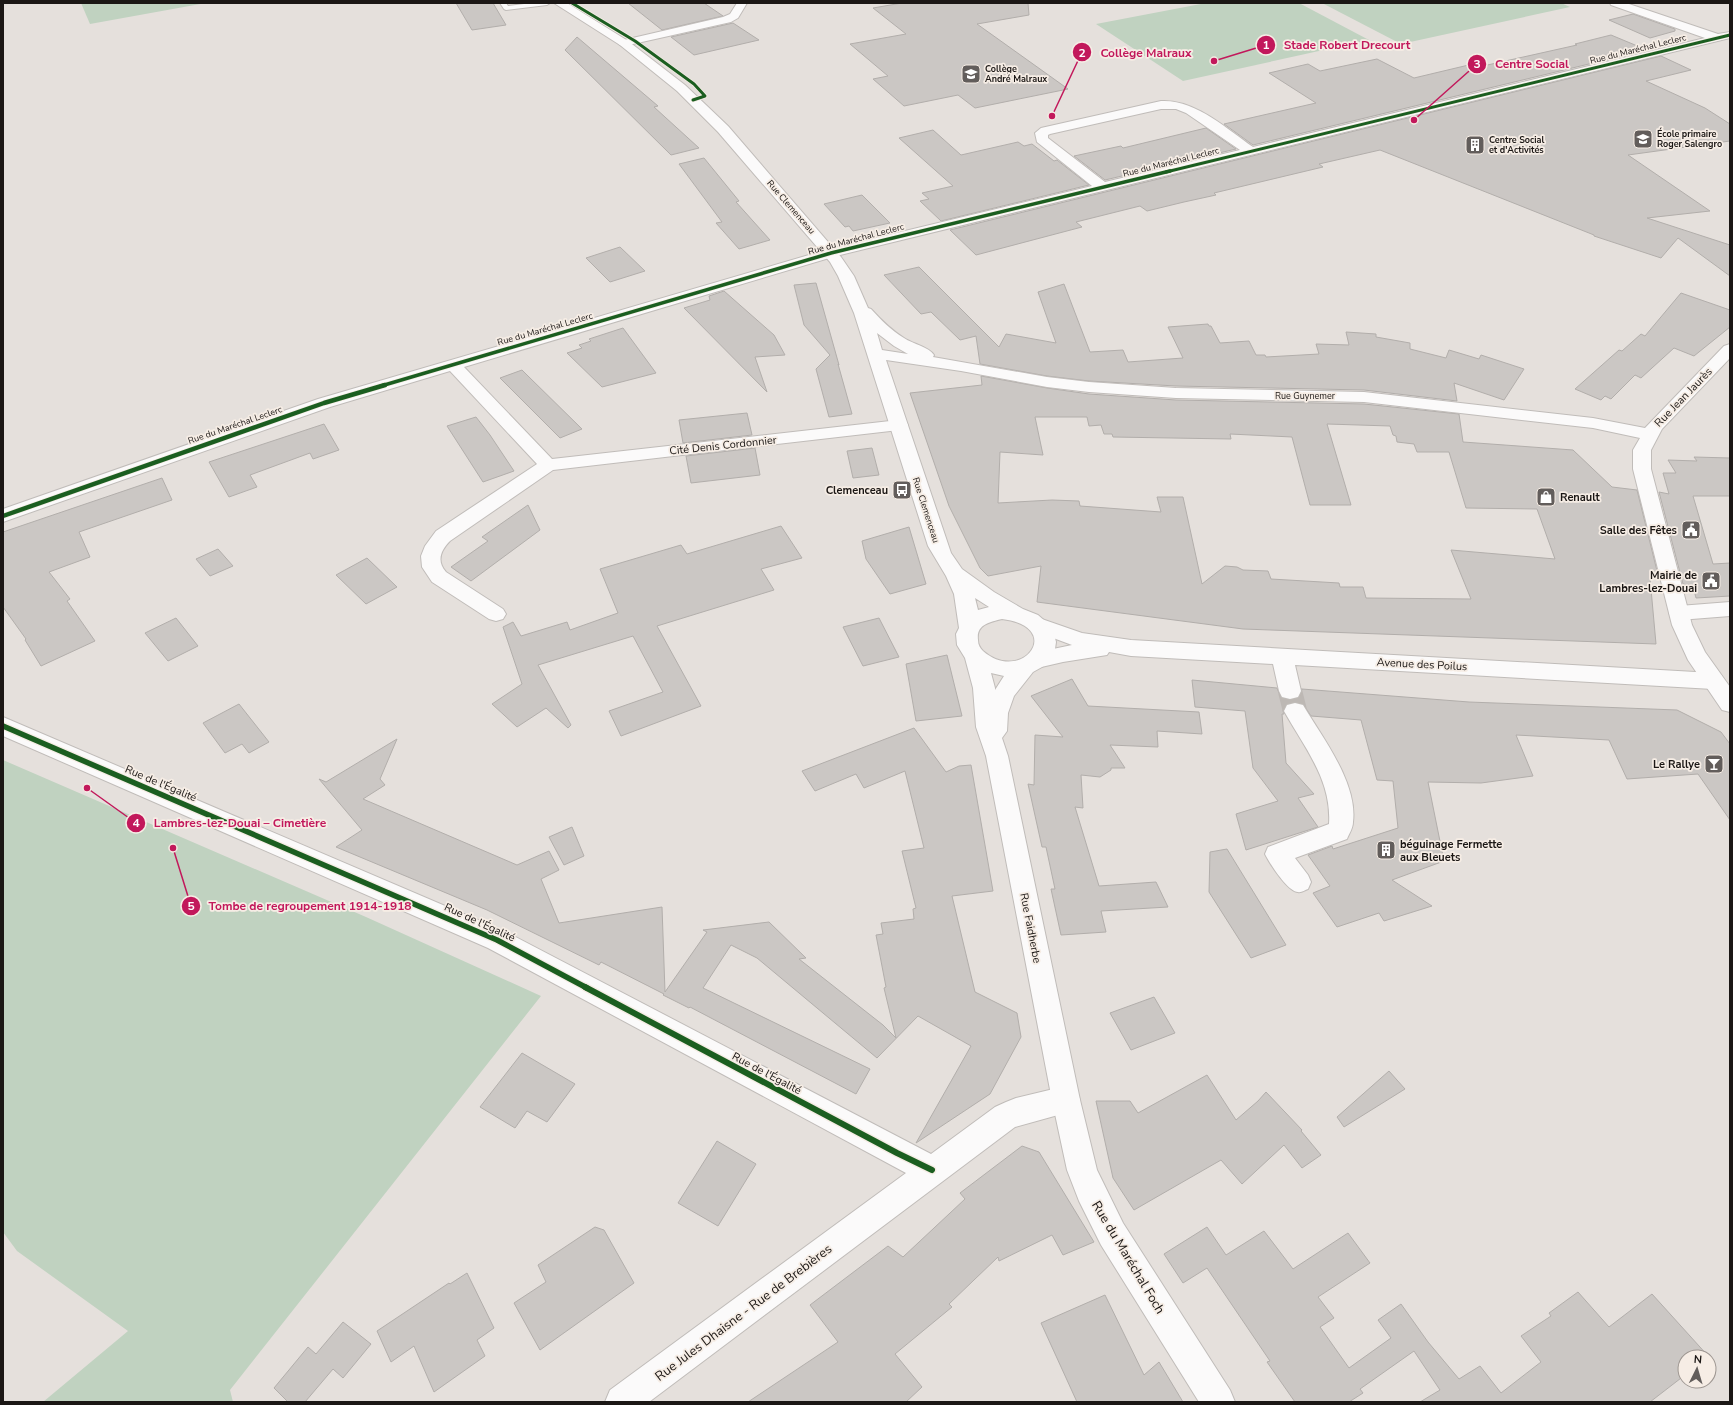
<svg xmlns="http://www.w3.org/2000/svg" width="1733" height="1405" viewBox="0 0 1733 1405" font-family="'Nunito Sans',sans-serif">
  <rect width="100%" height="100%" fill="#e5e0dc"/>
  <g fill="#c0d2c0">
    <polygon points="81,3 206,3 90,24"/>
    <polygon points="1206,3 1299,3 1369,40 1183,81 1096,24"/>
    <polygon points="1322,3 1561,3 1570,7 1401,44"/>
    <polygon points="3,760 366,917 541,996 230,1390 233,1402 43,1402 128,1331 17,1251 3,1232"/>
  </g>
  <g fill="#cbc7c4" stroke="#b2aeab" fill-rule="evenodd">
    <polygon points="456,3 493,3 506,25 472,30"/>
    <polygon points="628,3 704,3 723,16 662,30"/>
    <polygon points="902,3 1028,3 1029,15 977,24 1068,89 975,108 958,95 904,106 873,79 888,76 850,44 906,34 873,8"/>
    <polygon points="1633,14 1675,29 1675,31 1650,38 1609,20"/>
    <polygon points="733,23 759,40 694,55 671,37"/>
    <polygon points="1611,35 1647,50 1253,145 1224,124 1316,103 1269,73 1308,64 1320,71 1377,59 1414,78 1477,63 1483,66 1577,45 1575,44"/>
    <polygon points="577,37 658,106 654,107 699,148 671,155 565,50"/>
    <polygon points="1661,56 1691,70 1646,81 1705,108 1730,124 1730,141 1628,155 1710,211 1647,218 1730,245 1730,276 1678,238 1661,258 1594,236 1594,235 1380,150 1319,164 1323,167 1214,193 1216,195 1184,202 1147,211 1140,206 1076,222 1082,227 976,255 950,230"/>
    <polygon points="1206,128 1236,149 1105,180 1074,156 1121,146 1123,148"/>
    <polygon points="933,130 961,155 1018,142 1024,146 1032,144 1054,161 1057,160 1089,185 941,221 920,201 929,199 922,193 953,186 899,138"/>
    <polygon points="704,158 739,201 736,202 770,240 739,249 716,223 722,222 679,164"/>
    <polygon points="862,195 890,223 853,231 849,226 845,227 824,204"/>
    <polygon points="620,247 645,271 610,282 586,258"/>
    <polygon points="919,267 999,347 1006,334 1056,343 1038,292 1064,284 1090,352 1123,350 1128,362 1183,358 1168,327 1208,324 1209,326 1211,326 1220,343 1249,341 1256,355 1265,355 1266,357 1319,354 1316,344 1349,345 1346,332 1376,334 1376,337 1410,343 1410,349 1446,358 1449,350 1479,359 1481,355 1524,369 1504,400 1454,383 1457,401 1364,390 1176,386 1089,381 1047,376 980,364 976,336 960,340 931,312 921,314 884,275"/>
    <polygon points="816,283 839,365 838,364 852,414 829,417 816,369 830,355 804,325 794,285"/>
    <polygon points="724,291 774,335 785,355 755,357 767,392 684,308 710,300 709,296"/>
    <polygon points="1681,293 1730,310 1730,327 1694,356 1674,348 1641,378 1635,375 1611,399 1605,396 1601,400 1575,389 1619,350 1622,351 1641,334 1645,336"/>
    <polygon points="623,328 656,373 602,387 567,353 582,348 579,345 591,341 589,339"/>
    <polygon points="522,370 527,375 582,429 560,438 500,378"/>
    <path d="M981,376L1047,388L1089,394L1176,400L1364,404L1459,414L1463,442L1573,450L1612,487L1637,490L1659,579L1650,578L1656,644L1243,629L1037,602L1041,566L988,576L980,568L949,506L910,393L982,385ZM1035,417H1087L1089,426L1101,425L1104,434H1112L1113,437L1231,439L1230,434L1292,437L1310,505H1351L1327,424L1390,426L1393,435L1396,436L1397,442L1414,444L1417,452H1449L1466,508L1537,509L1555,559L1451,550L1471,599L1366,598L1363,587H1340L1339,583L1271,579L1268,571L1243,570L1237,567L1225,566L1202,584L1183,497H1157L1161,512L1080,506L1079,501L1052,500L998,503L1000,452L1043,455Z"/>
    <polygon points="747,413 752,435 683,443 679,420"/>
    <polygon points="476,417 490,435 514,471 483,482 447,426"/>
    <polygon points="324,424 339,450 313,459 310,453 250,475 257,487 229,497 209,462"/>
    <polygon points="755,448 760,475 691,483 686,456"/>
    <polygon points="872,448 879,475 853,478 847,451"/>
    <polygon points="1694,457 1730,458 1730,496 1693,496 1713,564 1730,563 1730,596 1696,598 1693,586 1683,584 1659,492 1669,494 1663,473 1676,473 1668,460 1697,461"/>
    <polygon points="162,478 172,500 79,532 90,557 49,572 70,599 67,601 95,641 41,666 25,640 26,639 3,607 3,532"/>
    <polygon points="528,505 540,530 471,581 451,567 488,541 482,537"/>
    <polygon points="781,526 802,558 761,569 774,590 657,626 701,706 621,736 609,711 663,692 633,636 538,665 571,725 568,728 546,708 517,727 492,704 522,684 503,627 513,622 521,636 567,622 570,630 618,613 600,569 681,545 687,554"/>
    <polygon points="909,527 926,584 890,594 866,559 862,541"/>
    <polygon points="218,549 233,566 210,576 196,559"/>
    <polygon points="367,558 397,587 366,604 336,575"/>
    <polygon points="176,618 198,646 168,661 145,633"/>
    <polygon points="879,618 899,657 863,666 843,627"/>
    <polygon points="947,655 962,716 916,721 906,664"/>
    <polygon points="1072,679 1088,706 1199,712 1202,734 1157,731 1158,747 1110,745 1125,768 1111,768 1111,770 1100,777 1081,775 1083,808 1075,807 1099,886 1156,882 1168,907 1101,911 1106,932 1061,935 1051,889 1055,889 1046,847 1042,847 1028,784 1034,785 1035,735 1063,737 1031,696"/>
    <polygon points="1192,680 1277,688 1281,698 1290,700 1299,698 1302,689 1469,702 1677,710 1721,732 1730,744 1730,820 1698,774 1627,779 1609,740 1516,735 1533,776 1481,783 1428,782 1444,861 1392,880 1432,906 1384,921 1379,913 1337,927 1313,893 1330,886 1308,855 1332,846 1333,849 1398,828 1393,781 1377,780 1361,720 1311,716 1303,704 1295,702 1286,704 1283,710 1284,714 1282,714 1286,763 1314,794 1298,798 1318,827 1246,850 1236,814 1278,801 1253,768 1245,711 1195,707"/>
    <polygon points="239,704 269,742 249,753 242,744 225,753 203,723"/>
    <polygon points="914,728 946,772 959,766 971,765 993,891 952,896 975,992 1017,1013 1021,1037 990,1094 916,1143 971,1046 918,1016 877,1058 757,958 731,945 703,988 870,1069 856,1094 690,1007 689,1008 663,995 664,994 601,962 599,965 487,910 336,847 362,830 319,779 326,782 397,739 380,779 385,785 363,799 517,865 549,851 559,870 541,879 559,923 662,907 665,992 707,932 703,930 769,922 806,958 799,959 883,1025 896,1038 884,988 886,987 876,935 883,934 881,923 914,919 913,909 916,908 902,851 924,848 905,771 864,788 856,774 815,791 802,771"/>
    <polygon points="572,827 584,856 564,865 549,837"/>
    <polygon points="1227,849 1286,945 1251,958 1209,892 1210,852"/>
    <polygon points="1154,997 1175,1033 1131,1050 1110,1013"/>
    <polygon points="522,1053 575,1084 547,1122 527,1111 515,1128 480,1107"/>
    <polygon points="1389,1071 1405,1089 1344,1127 1337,1117"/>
    <polygon points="1207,1075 1236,1120 1258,1101 1266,1092 1302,1130 1301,1131 1321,1155 1302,1168 1284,1145 1242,1184 1221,1160 1134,1210 1113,1178 1096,1101 1130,1101 1138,1113"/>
    <polygon points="717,1141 756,1164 718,1226 678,1203"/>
    <polygon points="1022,1146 1039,1152 1094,1242 1063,1255 1052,1235 999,1261 998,1257 949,1304 952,1307 895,1354 922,1387 906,1402 748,1402 838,1342 810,1305 888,1246 903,1257 965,1199 960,1193"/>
    <polygon points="595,1227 604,1230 634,1283 540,1350 514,1303 546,1282 538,1265"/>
    <polygon points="1207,1227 1226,1255 1264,1231 1293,1269 1348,1233 1370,1263 1318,1297 1334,1318 1320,1327 1349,1368 1391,1338 1378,1320 1401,1304 1428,1342 1459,1379 1480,1366 1501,1393 1541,1362 1521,1336 1551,1316 1549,1313 1578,1292 1609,1327 1652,1294 1709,1357 1685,1357 1685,1375 1650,1402 1420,1402 1440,1390 1414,1351 1360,1389 1363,1393 1349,1402 1295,1402 1267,1362 1270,1361 1207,1268 1183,1283 1164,1254"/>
    <polygon points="467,1273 494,1328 477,1340 485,1356 434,1392 414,1346 391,1362 377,1331 449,1283 450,1284"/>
    <polygon points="1105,1295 1144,1375 1159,1362 1183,1402 1077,1402 1041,1323"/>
    <polygon points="343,1322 371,1344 343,1378 333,1369 305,1402 288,1402 274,1388 308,1347 316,1354"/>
  </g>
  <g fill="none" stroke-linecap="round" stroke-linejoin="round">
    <polyline stroke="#bdb8b4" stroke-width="24" stroke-dasharray="24 12" stroke-linecap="butt" points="1290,691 1295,711"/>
    <defs>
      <polygon id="service" points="500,3 506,3 508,6 532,3 550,3 547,5 506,10 504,9"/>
      <g id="minor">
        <polygon points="737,3 747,3 738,18 731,22 624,46 620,45 618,43 620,41 624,40 723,17 730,14"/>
        <path d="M1610,3H1626L1718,34L1730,32V38L836,256L464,367L552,459L899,420L905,421L908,425L905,429L899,430L553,470L450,541C441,550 436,561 446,572L503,609L506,614L503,619L496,621L489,619L432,582L422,567L421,556L425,546L436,531L537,464L450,371L330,407L3,522V509L318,399L826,250L1092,186L1037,142L1035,133L1041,128L1161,101C1195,99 1227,129 1253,147L1705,38L1611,5ZM1161,109H1176L1186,113L1240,150L1105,182L1048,138V135L1050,134Z"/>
        <polygon points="1730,602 1730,616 1679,620 1672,618 1669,613 1672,608 1679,606"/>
        <polygon points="1036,617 1082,633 1131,640 1713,673 1721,675 1724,681 1721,687 1713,689 1295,665 1301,691 1298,697 1290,699 1282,697 1279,691 1273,664 1131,656 1109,652 1107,655 1063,662 1037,668 1029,666 1026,660 1029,654 1072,645 1029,629 1026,624 1029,619"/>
        <path d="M1295,703L1303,705C1322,737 1358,783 1353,822C1353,828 1349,834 1347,839L1295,858L1308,875L1311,882L1308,889C1305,890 1301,893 1298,892C1288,892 1270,864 1265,854L1268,847L1329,824C1332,780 1304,747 1284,711L1287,705Z"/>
        <polygon points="3,717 506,932 931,1154 995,1107 1006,1102 1016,1098 1066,1086 1076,1090 1080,1100 1076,1110 1015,1127 649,1402 605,1402 610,1390 906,1173 488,948 3,736"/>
      </g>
      <path id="tertiary" d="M554,3H567L628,41L685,85L728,126L841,257L854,276L868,308L871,309C881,320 891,330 904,338C913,344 929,347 934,355L933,357L1047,377L1089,382L1176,388L1364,392L1593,418L1645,428L1724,346L1730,344V358L1662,429L1651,450V469L1692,625L1705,652L1730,687V712L1722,710L1688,660L1672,625L1633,469V450L1640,438L1593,428L1364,402L1176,398L1089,392L1047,387L961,371L886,360L951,553L962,569L994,592L1023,609L1038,615L1046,622L1054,634L1056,642L1055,649L1048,661L1042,667L1033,672L1014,696L1008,713L1007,731L1002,738L1008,756L1080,1100L1097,1170L1123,1223L1230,1390L1235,1402H1199L1101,1245L1079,1201L1067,1170L1052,1100L986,756L976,727L973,688L965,658L957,645L956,634L959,628L954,594L946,576L928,546L854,313L838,276L830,262L718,132L677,91L620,45ZM877,333L894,346L908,354L882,350ZM975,598L989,607L978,610ZM1002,619C1066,627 1022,685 983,651C980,648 978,645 978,640C976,625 989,622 1002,619ZM991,673L1004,676L995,690V688Z"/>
    </defs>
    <use href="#service" stroke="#c0bcb9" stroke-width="2"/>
    <use href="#minor" stroke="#c0bcb9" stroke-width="2"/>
    <use href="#tertiary" stroke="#c0bcb9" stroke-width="2"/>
    <use href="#service" fill="#fbfafa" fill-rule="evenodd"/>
    <use href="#minor" fill="#fbfafa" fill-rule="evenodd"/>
    <use href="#tertiary" fill="#fbfafa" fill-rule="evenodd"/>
    <defs>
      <g id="cycleway-far4">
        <polyline points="572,3 635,41 694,84 705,96 693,100"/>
        <polyline points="1166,172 1730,35"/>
      </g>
      <polyline id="cycleway-far3" points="381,386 831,253 1170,171"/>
      <polyline id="cycleway-far2" points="3,516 324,403 385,385"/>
      <polyline id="cycleway-far1" points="3,726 497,940 587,988"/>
      <polyline id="cycleway" points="585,987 897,1153 932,1170"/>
    </defs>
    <use href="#cycleway-far4" stroke="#f6ede5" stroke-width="4.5"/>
    <use href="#cycleway-far3" stroke="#f6ede5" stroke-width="5"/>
    <use href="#cycleway-far2" stroke="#f6ede5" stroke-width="6"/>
    <use href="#cycleway-far1" stroke="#f6ede5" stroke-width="8"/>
    <use href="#cycleway" stroke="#f6ede5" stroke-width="9"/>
    <use href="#cycleway-far4" stroke="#1b5e20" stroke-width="3"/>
    <use href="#cycleway-far3" stroke="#1b5e20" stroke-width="3.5"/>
    <use href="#cycleway-far2" stroke="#1b5e20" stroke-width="4.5"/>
    <use href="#cycleway-far1" stroke="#1b5e20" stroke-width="5.5"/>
    <use href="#cycleway" stroke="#1b5e20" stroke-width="6"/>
  </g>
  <defs>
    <symbol id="school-square" viewBox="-11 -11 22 22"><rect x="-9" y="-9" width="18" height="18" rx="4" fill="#625d5b" stroke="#f6ede5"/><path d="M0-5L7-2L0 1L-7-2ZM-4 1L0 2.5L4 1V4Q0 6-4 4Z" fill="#fff"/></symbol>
    <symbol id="building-square" viewBox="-11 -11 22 22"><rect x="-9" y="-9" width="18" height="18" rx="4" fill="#625d5b" stroke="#f6ede5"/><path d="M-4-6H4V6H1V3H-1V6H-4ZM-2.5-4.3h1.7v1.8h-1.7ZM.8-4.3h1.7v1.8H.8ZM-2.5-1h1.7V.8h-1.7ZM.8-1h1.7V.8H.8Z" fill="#fff"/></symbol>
    <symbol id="bus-square" viewBox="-11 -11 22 22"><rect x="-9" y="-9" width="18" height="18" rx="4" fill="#625d5b" stroke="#f6ede5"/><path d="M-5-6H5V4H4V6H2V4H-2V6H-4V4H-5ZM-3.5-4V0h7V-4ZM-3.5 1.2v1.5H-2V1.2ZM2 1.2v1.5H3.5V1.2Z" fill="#fff"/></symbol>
    <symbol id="shop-square" viewBox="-11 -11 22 22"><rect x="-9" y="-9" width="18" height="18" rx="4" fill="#625d5b" stroke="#f6ede5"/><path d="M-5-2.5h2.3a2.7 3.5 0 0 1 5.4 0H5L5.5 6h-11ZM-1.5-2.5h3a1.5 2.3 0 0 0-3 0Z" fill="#fff"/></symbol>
    <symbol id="civic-square" viewBox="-11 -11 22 22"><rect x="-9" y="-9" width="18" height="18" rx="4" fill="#625d5b" stroke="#f6ede5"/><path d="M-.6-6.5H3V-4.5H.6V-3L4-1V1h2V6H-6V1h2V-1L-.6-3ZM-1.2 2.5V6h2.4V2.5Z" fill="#fff"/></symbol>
    <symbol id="bar-square" viewBox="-11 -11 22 22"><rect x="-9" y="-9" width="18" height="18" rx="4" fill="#625d5b" stroke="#f6ede5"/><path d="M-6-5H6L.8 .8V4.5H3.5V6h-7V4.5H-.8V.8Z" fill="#fff"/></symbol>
  </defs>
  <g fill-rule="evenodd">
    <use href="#school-square" x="960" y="63" width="22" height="22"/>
    <use href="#school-square" x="1632" y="128" width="22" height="22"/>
    <use href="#building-square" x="1464" y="134" width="22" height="22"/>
    <use href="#bus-square" x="891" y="479" width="22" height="22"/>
    <use href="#shop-square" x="1535" y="486" width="22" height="22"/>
    <use href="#civic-square" x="1680" y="519" width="22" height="22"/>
    <use href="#civic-square" x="1700" y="570" width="22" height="22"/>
    <use href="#bar-square" x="1703" y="753" width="22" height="22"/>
    <use href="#building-square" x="1375" y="839" width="22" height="22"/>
  </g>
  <g text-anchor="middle" stroke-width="3.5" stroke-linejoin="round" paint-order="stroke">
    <g font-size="9" fill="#1b1715" stroke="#f6ede5">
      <text transform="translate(1638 49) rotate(-14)" y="3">Rue du Maréchal Leclerc</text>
      <text transform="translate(1171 162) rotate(-14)" y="3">Rue du Maréchal Leclerc</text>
      <text transform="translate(791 207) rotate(49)" y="3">Rue Clemenceau</text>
      <text transform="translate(856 239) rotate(-15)" y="3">Rue du Maréchal Leclerc</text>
      <text transform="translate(545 329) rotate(-16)" y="3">Rue du Maréchal Leclerc</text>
      <text x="1305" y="399">Rue Guynemer</text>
      <text transform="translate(235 425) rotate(-19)" y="3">Rue du Maréchal Leclerc</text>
      <text transform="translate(926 510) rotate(72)" y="3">Rue Clemenceau</text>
    </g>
    <g font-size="9" font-weight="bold" fill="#1b1715" stroke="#f6ede5" text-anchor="start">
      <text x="985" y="72">Collège<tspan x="985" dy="10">André Malraux</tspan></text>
      <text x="1657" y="137">École primaire<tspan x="1657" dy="10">Roger Salengro</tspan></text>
      <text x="1489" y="143">Centre Social<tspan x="1489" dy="10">et d'Activités</tspan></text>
    </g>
    <g font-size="11" fill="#1b1715" stroke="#f6ede5">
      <text transform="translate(1683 397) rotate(-46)" y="4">Rue Jean Jaurès</text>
      <text transform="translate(723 445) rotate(-6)" y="4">Cité Denis Cordonnier</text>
      <text transform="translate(1422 664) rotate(3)" y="4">Avenue des Poilus</text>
      <text transform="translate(161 783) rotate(23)" y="4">Rue de l'Égalité</text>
      <text transform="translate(480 922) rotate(25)" y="4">Rue de l'Égalité</text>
      <text transform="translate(1031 928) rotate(79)" y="4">Rue Faidherbe</text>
      <text transform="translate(767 1073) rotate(28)" y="4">Rue de l'Égalité</text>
    </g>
    <g font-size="11" font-weight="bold" fill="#1b1715" stroke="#f6ede5" text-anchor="end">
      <text x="888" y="494">Clemenceau</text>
      <text x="1560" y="501" text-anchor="start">Renault</text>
      <text x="1677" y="534">Salle des Fêtes</text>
      <text x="1697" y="579">Mairie de<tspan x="1697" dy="13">Lambres-lez-Douai</tspan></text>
      <text x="1700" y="768">Le Rallye</text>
      <text x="1400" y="848" text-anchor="start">béguinage Fermette<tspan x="1400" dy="13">aux Bleuets</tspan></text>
    </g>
    <g font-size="13" fill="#1b1715" stroke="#f6ede5">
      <text transform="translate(1129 1257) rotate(59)" y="5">Rue du Maréchal Foch</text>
      <text transform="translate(743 1312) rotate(-37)" y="5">Rue Jules Dhaisne - Rue de Brebières</text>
    </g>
  </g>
  <path fill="none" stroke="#c2185b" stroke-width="1.5" d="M1214 61L1266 45M1052 116L1082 52M1414 120L1477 64M87 788L136 823M173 848L191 906"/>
  <g fill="#c2185b" stroke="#f6ede5" stroke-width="1.5">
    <circle cx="1214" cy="61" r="4"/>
    <circle cx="1052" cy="116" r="4"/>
    <circle cx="1414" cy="120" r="4"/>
    <circle cx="87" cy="788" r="4"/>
    <circle cx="173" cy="848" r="4"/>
    <circle cx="1266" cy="45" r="10"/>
    <circle cx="1082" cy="52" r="10"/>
    <circle cx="1477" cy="64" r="10"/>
    <circle cx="136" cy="823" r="10"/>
    <circle cx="191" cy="906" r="10"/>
  </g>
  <g font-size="12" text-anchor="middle" font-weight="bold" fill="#fff">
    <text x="1266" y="49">1</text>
    <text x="1082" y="57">2</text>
    <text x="1477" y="68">3</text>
    <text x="136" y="827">4</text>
    <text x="191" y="910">5</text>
  </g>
  <g font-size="12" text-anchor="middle" font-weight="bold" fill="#c2185b" stroke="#f6ede5" stroke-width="3.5" stroke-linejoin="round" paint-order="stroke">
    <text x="1347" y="49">Stade Robert Drecourt</text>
    <text x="1146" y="57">Collège Malraux</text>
    <text x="1532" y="68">Centre Social</text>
    <text x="240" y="827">Lambres-lez-Douai – Cimetière</text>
    <text x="310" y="910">Tombe de regroupement 1914-1918</text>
  </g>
  <rect width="1733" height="1405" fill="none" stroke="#1b1715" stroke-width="8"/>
  <g transform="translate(1697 1369) rotate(5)"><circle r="19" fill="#f6ede5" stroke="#9e9792"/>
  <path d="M0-3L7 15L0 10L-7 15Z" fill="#625d5b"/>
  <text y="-6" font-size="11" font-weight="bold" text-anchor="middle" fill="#1b1715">N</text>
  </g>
</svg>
